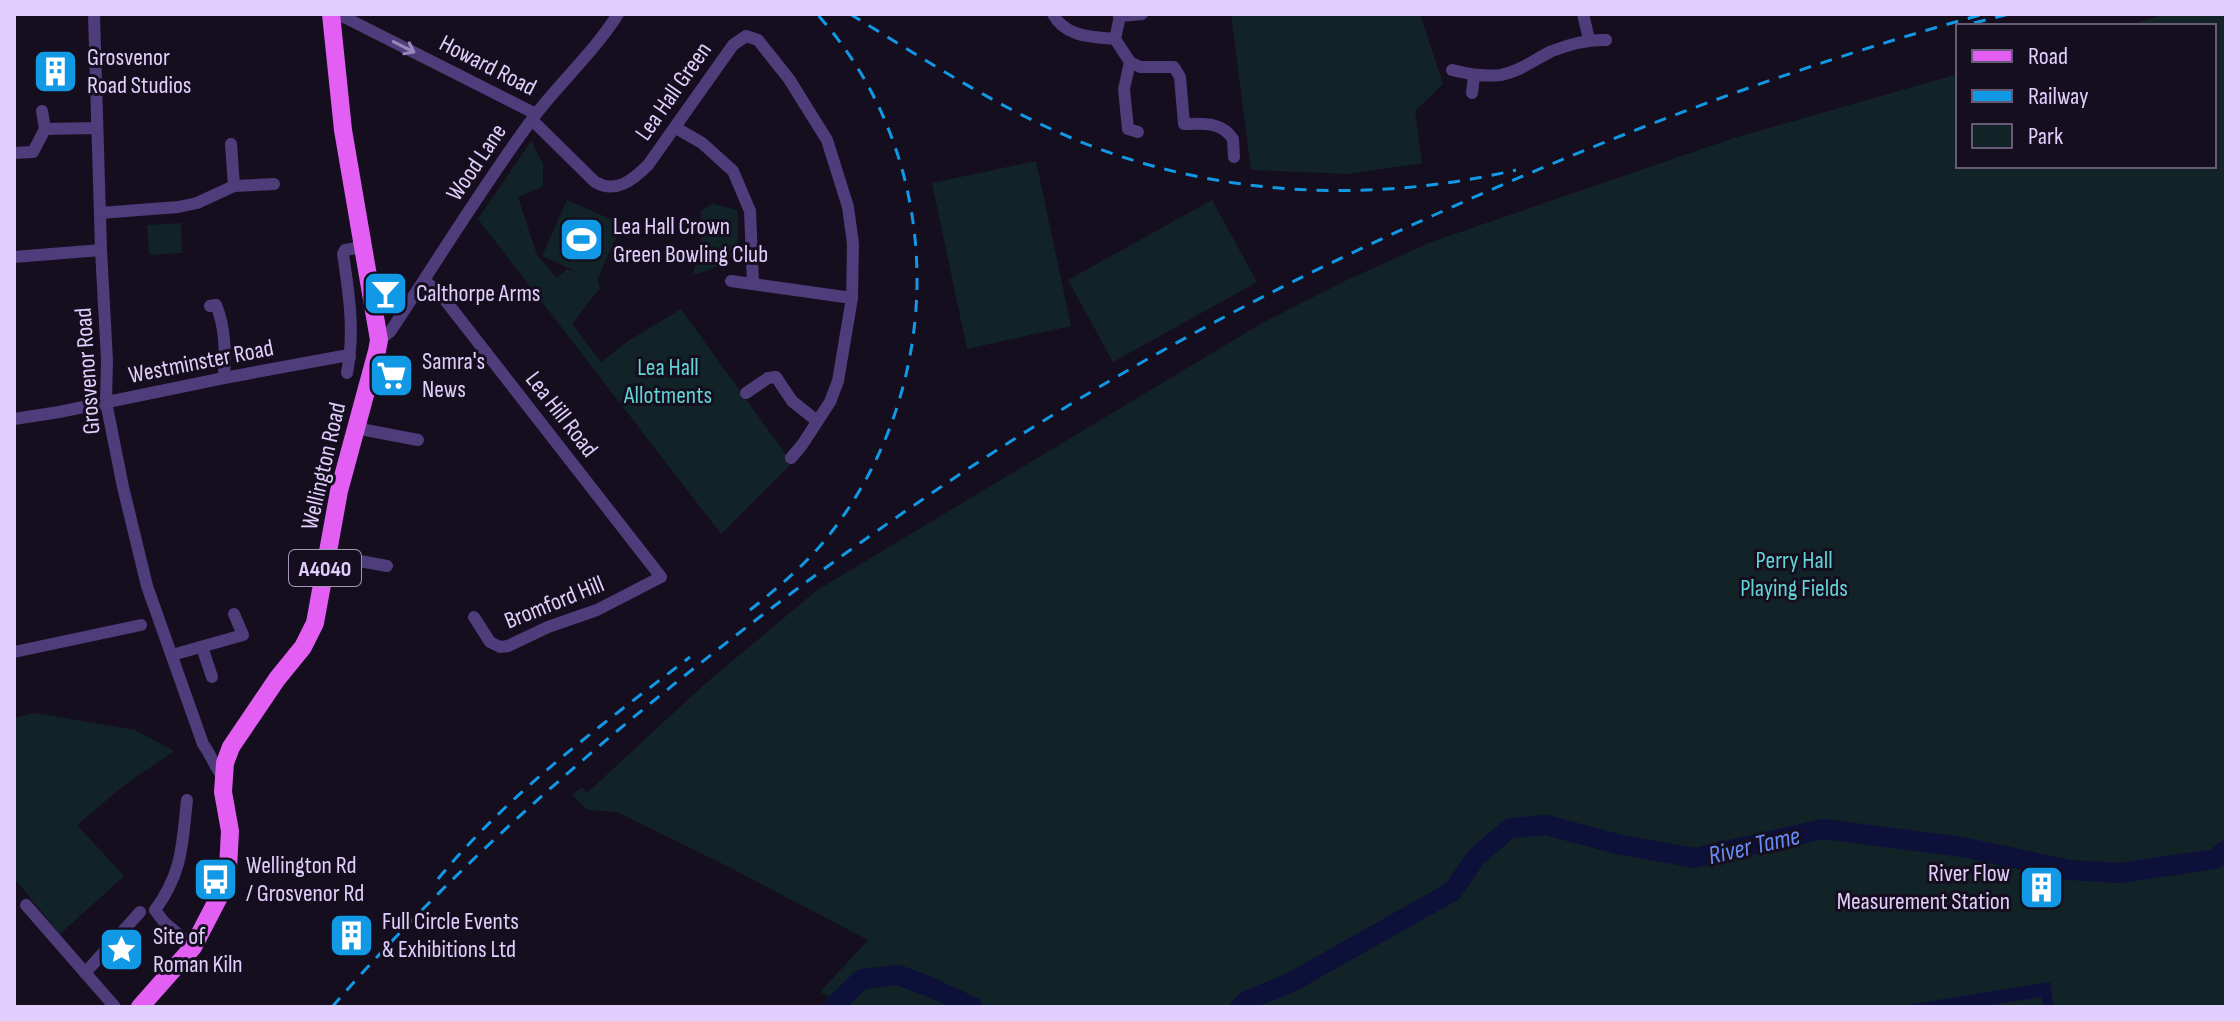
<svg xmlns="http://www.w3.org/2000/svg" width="2240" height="1021" viewBox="0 0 2240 1021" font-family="'Sofia Sans Condensed',sans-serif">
  <rect width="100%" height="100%" fill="#150e1f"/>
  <g fill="#122328">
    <polygon points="1231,14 1420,14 1443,84 1415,111 1422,163 1348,174 1251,170"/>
    <polygon points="2167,14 2226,14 2226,1007 853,1007 820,992 868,940 725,865 617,812 588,810 572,795 582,787 587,793 706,683 816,591 1264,322 1347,280 1431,242 1734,138 1958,74 1958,166 2214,166 2214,26 2125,26"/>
    <polygon points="531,141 543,164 543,186 518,197 537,255 557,278 567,269 577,272 542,256 567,200 622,224 597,280 600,288 572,324 601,362 628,341 681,309 792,463 721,534 478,219"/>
    <polygon points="1036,161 1071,326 967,349 932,183"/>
    <polygon points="1212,200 1257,282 1113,362 1068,280"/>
    <path d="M712,204L737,210C739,223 737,234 739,247C728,261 711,272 693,274L701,245V211Z"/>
    <polygon points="181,223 182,253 149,255 147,225"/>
    <polygon points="35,713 135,730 174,751 122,787 77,825 124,876 60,934 14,878 14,718"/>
  </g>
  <polygon fill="#0d1139" points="2050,982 2054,1007 2043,1007 2041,997 1980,1007 1893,1007"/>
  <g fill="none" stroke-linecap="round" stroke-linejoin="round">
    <g stroke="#0d1139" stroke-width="20">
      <polyline points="833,1007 862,979 898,975 928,986 973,1007"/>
      <polyline points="1240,1007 1248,1000 1290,983 1453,891 1476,857 1510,828 1546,825 1621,845 1695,858 1823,829 1962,847 2070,870 2119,873 2215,859 2226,850"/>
    </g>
    <g stroke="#4f3c7b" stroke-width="12">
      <path d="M94,14L101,250L107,360L106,402L123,487L147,586L203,744C212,756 214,767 224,778"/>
      <polyline points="333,14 346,18 536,114"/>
      <path d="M1053,14C1065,37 1092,37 1115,39L1130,62L1124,89L1128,129L1138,132"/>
      <polyline points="1583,14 1589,39"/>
      <polyline points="1120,16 1142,14"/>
      <polyline points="1115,39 1120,16 1118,14"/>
      <path d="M1130,62L1140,67H1174L1180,77L1184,124C1203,124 1221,121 1233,139L1234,157"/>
      <path d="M1452,70C1469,74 1484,77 1501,75C1521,71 1535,59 1552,51C1570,44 1588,39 1606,40"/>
      <polyline points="1472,93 1474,76"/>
      <path d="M532,120L595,182C616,194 633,180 648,165L733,45L746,36L758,40L789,79L827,140L848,207L853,244L852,298L838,381L830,402L802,445L791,458"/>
      <polyline points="676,128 702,143 733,171 750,211 753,283"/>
      <polyline points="45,129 96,128"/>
      <polyline points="231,144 234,186"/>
      <polyline points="14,153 33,152 45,129 42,111"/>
      <polyline points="100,213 178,207 197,203 234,186 274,184"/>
      <polyline points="14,257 101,250"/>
      <polyline points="424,281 438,291 661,577 597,610 548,627 508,646 500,647 490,642 474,617"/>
      <polyline points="731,281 852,298"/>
      <path d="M210,306L216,305C226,329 225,352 224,378"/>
      <path d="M379,340L390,332C437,261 482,187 533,118C560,82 594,52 618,14"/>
      <path d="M347,373C355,332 349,294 343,254L345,250L357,248"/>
      <polyline points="746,393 768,378 776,377 792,401 817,421"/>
      <polyline points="14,419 59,412 224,378 343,356 350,357"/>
      <polyline points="355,428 418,440"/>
      <polyline points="327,555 387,566"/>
      <polyline points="202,647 212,677"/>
      <polyline points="14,652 141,625"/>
      <polyline points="172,655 243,635 234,614"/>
      <path d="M187,800C182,844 183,872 155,910L164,922L193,947"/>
      <polyline points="26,905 115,1007"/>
      <polyline points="85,973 140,912"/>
    </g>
    <polyline stroke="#e35ff3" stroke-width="18" points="140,1007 193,947 221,893 228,868 230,831 223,792 225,763 231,747 277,679 303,647 315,623 339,491 377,351 379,340 343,130 331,14"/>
    <g stroke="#1199e6" stroke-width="3" stroke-dasharray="12 10" stroke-linecap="butt">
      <path d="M850,14C916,54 981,97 1051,129C1196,196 1362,206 1516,170"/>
      <polyline points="1974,23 2009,14"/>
      <path d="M750,610C780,586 810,561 833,530C949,378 946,157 817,14"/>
      <path d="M438,879C510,792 601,725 690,657"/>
      <path d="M332,1007C446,876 576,761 712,654C843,551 981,455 1125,372C1225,314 1327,263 1432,216C1611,135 1794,66 1984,14"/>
    </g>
  </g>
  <defs><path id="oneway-shaft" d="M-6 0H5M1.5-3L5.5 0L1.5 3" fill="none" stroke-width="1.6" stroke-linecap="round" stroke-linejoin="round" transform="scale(2)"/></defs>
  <use stroke="#9886bc" href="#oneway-shaft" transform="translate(404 47) rotate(27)"/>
  <defs>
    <symbol id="building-square" viewBox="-11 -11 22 22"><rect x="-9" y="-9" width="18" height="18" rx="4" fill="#1199e6" stroke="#150e1f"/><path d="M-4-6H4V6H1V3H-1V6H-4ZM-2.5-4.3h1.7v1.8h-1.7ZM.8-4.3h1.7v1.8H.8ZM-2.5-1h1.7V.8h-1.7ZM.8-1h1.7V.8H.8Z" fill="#fff"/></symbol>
    <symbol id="stadium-square" viewBox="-11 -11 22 22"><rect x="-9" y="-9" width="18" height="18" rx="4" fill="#1199e6" stroke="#150e1f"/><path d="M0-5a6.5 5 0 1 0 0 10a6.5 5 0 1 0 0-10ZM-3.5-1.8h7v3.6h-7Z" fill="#fff"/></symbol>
    <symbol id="bar-square" viewBox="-11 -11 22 22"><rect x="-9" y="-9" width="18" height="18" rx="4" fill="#1199e6" stroke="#150e1f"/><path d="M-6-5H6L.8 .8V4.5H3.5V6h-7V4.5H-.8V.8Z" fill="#fff"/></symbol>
    <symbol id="supermarket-square" viewBox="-11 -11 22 22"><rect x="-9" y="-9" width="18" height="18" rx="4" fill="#1199e6" stroke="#150e1f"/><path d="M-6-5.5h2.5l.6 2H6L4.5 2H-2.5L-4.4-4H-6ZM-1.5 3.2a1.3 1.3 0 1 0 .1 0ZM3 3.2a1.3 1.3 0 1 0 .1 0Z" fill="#fff"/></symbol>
    <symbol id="bus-square" viewBox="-11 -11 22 22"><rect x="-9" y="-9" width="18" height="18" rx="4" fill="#1199e6" stroke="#150e1f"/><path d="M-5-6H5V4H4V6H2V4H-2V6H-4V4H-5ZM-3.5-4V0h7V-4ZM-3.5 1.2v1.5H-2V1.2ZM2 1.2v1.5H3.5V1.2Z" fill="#fff"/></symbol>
    <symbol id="sight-square" viewBox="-11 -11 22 22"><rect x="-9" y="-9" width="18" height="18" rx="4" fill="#1199e6" stroke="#150e1f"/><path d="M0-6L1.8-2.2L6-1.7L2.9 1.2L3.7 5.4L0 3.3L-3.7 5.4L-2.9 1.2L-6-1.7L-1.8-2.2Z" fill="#fff"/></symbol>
  </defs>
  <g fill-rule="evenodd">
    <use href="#building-square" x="30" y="46" width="51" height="51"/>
    <use href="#stadium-square" x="556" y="214" width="51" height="51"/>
    <use href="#bar-square" x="360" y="268" width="51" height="51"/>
    <use href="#supermarket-square" x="366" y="350" width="51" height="51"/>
    <use href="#bus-square" x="190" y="854" width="51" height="51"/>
    <use href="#building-square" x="2016" y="862" width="51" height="51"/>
    <use href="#building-square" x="326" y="910" width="51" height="51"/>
    <use href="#sight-square" x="96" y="924" width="51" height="51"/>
  </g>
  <g text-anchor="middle" stroke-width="6" stroke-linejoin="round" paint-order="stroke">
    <rect fill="#150e1f" stroke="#a395ba" stroke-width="2" x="289" y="550" width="72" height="36" rx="6"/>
    <g font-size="22" font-weight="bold" fill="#e0cffc">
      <text x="325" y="576">A4040</text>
    </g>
    <g font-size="24" fill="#e0cffc" stroke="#150e1f" text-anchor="start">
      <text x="87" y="65">Grosvenor<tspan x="87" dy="28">Road Studios</tspan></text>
      <text x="613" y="234">Lea Hall Crown<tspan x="613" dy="28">Green Bowling Club</tspan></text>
      <text x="416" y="301">Calthorpe Arms</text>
      <text x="422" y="369">Samra's<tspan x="422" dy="28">News</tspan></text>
      <text x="246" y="873">Wellington Rd<tspan x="246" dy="28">/ Grosvenor Rd</tspan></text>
      <text x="2010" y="881" text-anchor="end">River Flow<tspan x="2010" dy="28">Measurement Station</tspan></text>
      <text x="382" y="929">Full Circle Events<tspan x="382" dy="28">&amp; Exhibitions Ltd</tspan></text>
      <text x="153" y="944">Site of<tspan x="153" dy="28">Roman Kiln</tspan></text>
    </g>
    <g font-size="24" fill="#e0cffc" stroke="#150e1f">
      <text transform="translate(488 65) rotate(27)" y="8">Howard Road</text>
      <text transform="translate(673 91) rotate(-55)" y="8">Lea Hall Green</text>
      <text transform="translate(476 162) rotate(-56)" y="8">Wood Lane</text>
      <text transform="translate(201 361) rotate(-11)" y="8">Westminster Road</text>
      <text transform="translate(87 371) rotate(-94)" y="8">Grosvenor Road</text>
      <text transform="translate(562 414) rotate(52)" y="8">Lea Hill Road</text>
      <text transform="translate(323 466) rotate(-77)" y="8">Wellington Road</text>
      <text transform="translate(554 602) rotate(-22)" y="8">Bromford Hill</text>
    </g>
    <g font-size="24" fill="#61d4d6" stroke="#150e1f">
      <text x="668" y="375">Lea Hall<tspan x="668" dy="28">Allotments</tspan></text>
      <text x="1794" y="568">Perry Hall<tspan x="1794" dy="28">Playing Fields</tspan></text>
    </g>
    <g font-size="26" font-style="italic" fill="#658cf4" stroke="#150e1f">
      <text transform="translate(1754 845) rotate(-13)" y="9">River Tame</text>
    </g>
  </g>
  <rect width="2240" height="1021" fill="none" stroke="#e0cffc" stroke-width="32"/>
  <rect x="1956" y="24" width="260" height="144" fill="#150e1f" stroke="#665b77" stroke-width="2"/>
  <rect x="1972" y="50" width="40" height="12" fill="#e35ff3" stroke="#665b77" stroke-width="2"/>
  <text x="2028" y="64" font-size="24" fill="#e0cffc">Road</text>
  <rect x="1972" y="90" width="40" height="12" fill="#1199e6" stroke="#665b77" stroke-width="2"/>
  <text x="2028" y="104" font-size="24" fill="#e0cffc">Railway</text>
  <rect x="1972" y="124" width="40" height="24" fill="#122328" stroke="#665b77" stroke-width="2"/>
  <text x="2028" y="144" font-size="24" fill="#e0cffc">Park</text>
</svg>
